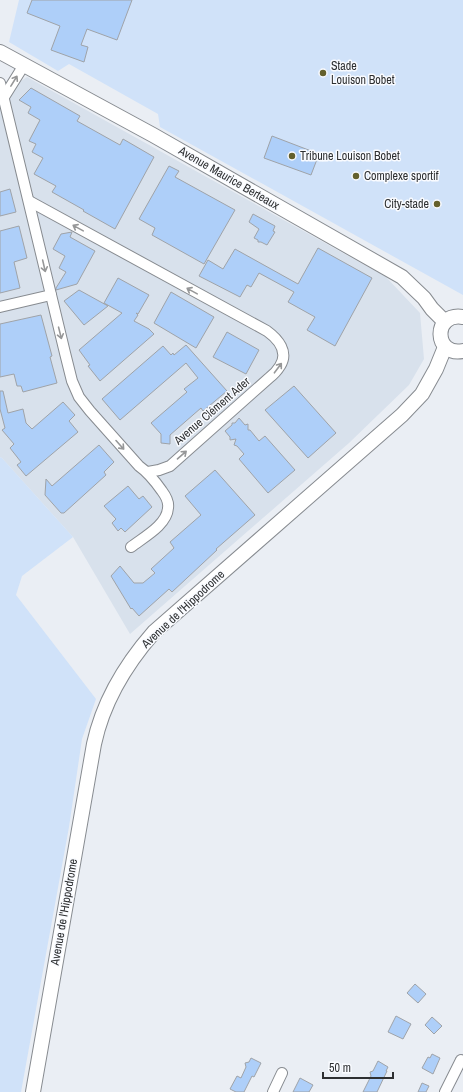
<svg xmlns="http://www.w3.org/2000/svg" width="463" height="1092" viewBox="0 0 463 1092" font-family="'Archivo Narrow',sans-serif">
  <rect width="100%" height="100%" fill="#eaeef4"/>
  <polygon fill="#d8e1ec" points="27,77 386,277 420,313 424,359 409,385 349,443 130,634 73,537 2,458 0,457 0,95"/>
  <g fill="#d0e2f9">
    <polygon points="19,0 463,0 463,295 160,127 158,114 69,64 58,71 9,42"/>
    <polygon points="0,457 2,458 73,537 22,576 16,595 96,699 82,739 69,827 21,1092 0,1092"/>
  </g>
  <g fill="#aecff9" stroke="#9fa3a8">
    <polygon points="32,0 132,0 117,40 87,29 81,45 88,47 84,62 51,50 60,26 27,13"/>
    <polygon points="31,88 80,116 77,121 120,145 123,139 154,157 115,229 83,211 84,210 52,192 56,186 34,174 43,158 32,152 36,144 29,141 40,120 28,113 31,107 19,100"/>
    <polygon points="272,136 319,154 311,175 264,158"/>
    <polygon points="169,166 179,171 175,177 235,210 204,264 152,235 155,228 139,219"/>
    <polygon points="10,189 16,212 0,216 0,192"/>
    <polygon points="253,214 275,226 273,231 275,232 267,245 261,242 258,242 258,240 254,238 259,229 249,222"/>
    <polygon points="19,226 27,258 14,262 20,288 0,293 0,231"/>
    <polygon points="72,232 70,237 95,251 77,284 56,290 56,288 66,272 59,268 65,256 53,249 61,234"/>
    <polygon points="318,248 372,278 335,346 307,330 315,317 288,302 294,292 259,273 251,287 247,285 240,297 199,276 208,260 223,269 235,249 298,284"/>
    <polygon points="118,278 149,295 138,314 136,313 138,315 134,321 149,329 154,334 100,381 88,366 90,365 79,350 122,313 104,303"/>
    <polygon points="79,290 108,306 84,325 64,301"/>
    <polygon points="171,292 214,317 196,348 154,323"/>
    <polygon points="41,315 52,356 50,357 57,383 23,392 21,386 17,386 14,374 0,377 0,324"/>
    <polygon points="227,332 259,350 246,374 213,357"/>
    <polygon points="186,345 227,391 203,411 201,408 170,435 170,444 161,443 161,434 151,423 187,392 184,389 198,378 186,363 120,420 102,399 163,346 171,355 173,353 174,355"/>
    <polygon points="294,386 336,433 308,458 265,410"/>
    <polygon points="0,391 3,391 8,413 23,409 26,423 32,429 63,402 75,415 69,421 78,432 26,476 17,465 21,462 10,448 14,444 2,430 5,428 0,409"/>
    <polygon points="239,418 245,425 248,424 248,430 250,430 259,441 265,436 295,470 268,493 239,459 244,454 237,446 234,445 236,439 230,440 230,437 225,431 232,425 232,423 235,423"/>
    <polygon points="99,445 114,462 104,472 106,475 64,513 61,513 45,495 46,479 52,486"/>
    <polygon points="215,470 255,515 216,549 217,550 172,592 169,589 139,616 132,608 131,609 111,576 120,566 134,583 143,583 155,573 151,569 174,548 170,542 201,515 185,496"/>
    <polygon points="128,486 139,499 143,496 152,507 125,532 121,528 118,531 112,523 116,519 104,506"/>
    <polygon points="415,984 426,994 418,1003 407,993"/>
    <polygon points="396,1016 411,1024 403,1039 388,1032"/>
    <polygon points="432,1017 442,1026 434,1034 425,1025"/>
    <polygon points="432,1054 440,1058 433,1074 422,1068 428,1057 430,1058"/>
    <polygon points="251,1058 261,1063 254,1077 252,1076 244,1092 236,1092 230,1089 237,1076 241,1078 246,1067 245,1063 249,1062"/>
    <polygon points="378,1061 388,1067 386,1071 387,1071 377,1092 363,1092 371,1076 370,1072 373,1071"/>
    <polygon points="300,1078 313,1085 309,1092 293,1092"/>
    <polygon points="422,1083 429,1086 426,1092 418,1092"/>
  </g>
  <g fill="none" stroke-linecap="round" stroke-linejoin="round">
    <defs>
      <g id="minor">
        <path d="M0,83L65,353L72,381L79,397L90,411L139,466C149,473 155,481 162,491C165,495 169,502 168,508C167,525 144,537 131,547"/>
        <polyline points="4,97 24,65"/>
        <path d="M29,201L267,331C278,339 289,352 280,366C277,371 273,375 269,378L170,466L159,470L148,472"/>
        <polyline points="0,307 51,295"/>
        <polyline points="273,1092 282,1073"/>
        <polyline points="445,1092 461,1060"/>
      </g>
      <g id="secondary">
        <polyline points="0,52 153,135 402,277 424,298 432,309 445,322"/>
        <path d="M463,317C432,312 434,357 463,351"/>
        <path d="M33,1092L94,744C103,702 126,664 154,632L402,415L422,394L436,369L445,347"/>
      </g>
    </defs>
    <use href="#minor" stroke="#878b90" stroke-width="12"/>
    <use href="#secondary" stroke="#878b90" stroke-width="16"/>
    <use href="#minor" stroke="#fff" stroke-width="10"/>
    <use href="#secondary" stroke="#fff" stroke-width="14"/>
  </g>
  <defs><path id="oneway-shaft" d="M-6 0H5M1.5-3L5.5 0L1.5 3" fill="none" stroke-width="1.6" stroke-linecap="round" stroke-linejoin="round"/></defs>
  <g stroke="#969798">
    <use href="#oneway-shaft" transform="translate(14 81) rotate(-58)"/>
    <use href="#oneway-shaft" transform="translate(78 228) rotate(-151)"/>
    <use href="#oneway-shaft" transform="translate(44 266) rotate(77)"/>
    <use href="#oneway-shaft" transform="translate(192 291) rotate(-151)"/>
    <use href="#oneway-shaft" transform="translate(60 333) rotate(76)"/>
    <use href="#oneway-shaft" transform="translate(278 368) rotate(-53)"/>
    <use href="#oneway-shaft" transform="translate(120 445) rotate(48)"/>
    <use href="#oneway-shaft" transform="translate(182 455) rotate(-41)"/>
  </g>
  <g fill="#64602c" stroke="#f9fbff" stroke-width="1.5">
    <circle cx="323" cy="73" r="4"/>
    <circle cx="292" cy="156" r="4"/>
    <circle cx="356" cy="176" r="4"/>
    <circle cx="437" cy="204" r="4"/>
  </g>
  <g text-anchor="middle" stroke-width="3" stroke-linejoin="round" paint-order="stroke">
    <g font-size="12" fill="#2d2f31" stroke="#f9fbff" text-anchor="start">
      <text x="331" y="70">Stade<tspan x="331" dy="14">Louison Bobet</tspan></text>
      <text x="300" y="160">Tribune Louison Bobet</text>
      <text x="364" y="180">Complexe sportif</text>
      <text x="429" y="208" text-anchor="end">City-stade</text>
    </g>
    <g font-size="12" fill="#2d2f31" stroke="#f9fbff">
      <text transform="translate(229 178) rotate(30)" y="4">Avenue Maurice Berteaux</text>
      <text transform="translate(212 411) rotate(-41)" y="4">Avenue Clément Ader</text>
      <text transform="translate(183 609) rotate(-43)" y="4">Avenue de l'Hippodrome</text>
      <text transform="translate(64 912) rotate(-80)" y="4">Avenue de l'Hippodrome</text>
    </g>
  </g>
  <path d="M323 1072v6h70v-6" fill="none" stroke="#2d2f31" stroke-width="2"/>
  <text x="329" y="1072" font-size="12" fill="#2d2f31" stroke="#f9fbff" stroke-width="3" paint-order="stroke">50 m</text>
</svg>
